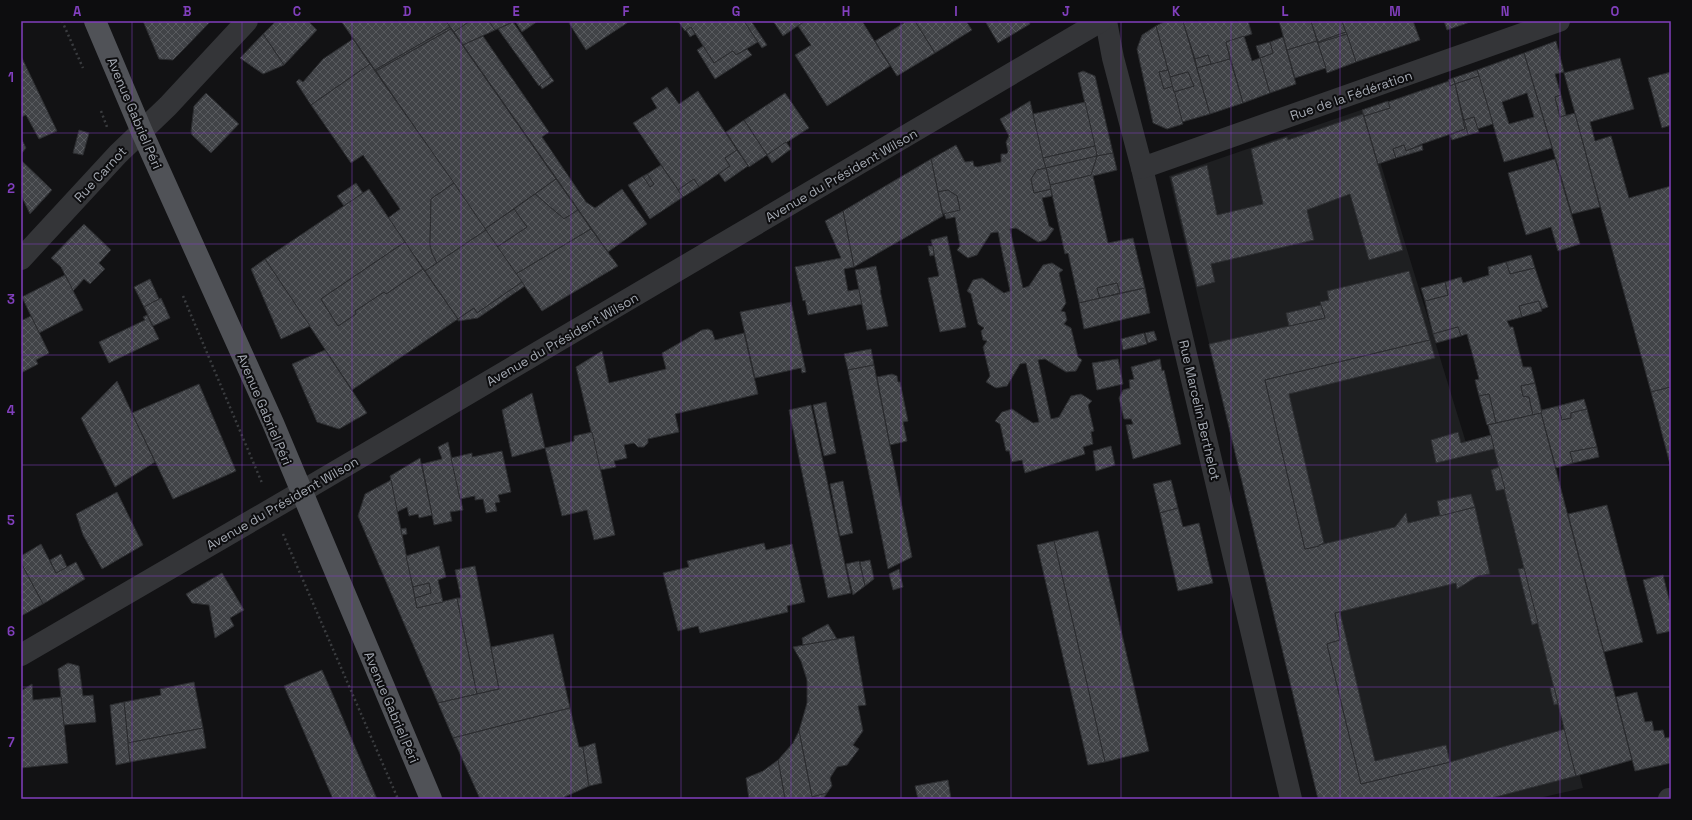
<svg xmlns="http://www.w3.org/2000/svg" width="1692" height="820" viewBox="0 0 1692 820" font-family="'Space Grotesk',sans-serif">
  <defs>
    <pattern id="building-cross-hatch" width="8" height="8" patternUnits="userSpaceOnUse"><rect width="8" height="8" fill="#414347"/><path d="M0 0l8 8M0 8l8-8" fill="none" stroke="#595b5f"/></pattern>
  </defs>
  <rect width="100%" height="100%" fill="#121214"/>
  <polygon fill="#1e1f21" points="1364,109 1467,446 1496,438 1583,788 1535,799 1318,799 1169,176"/>
  <g fill="url(#building-cross-hatch)" stroke="#2c2d30" fill-rule="evenodd">
    <polygon points="143,21 211,21 173,60 159,59"/>
    <polygon points="276,21 308,21 317,30 284,65 263,34"/>
    <polygon points="341,21 446,21 450,27 375,70"/>
    <polygon points="446,21 470,21 454,32"/>
    <polygon points="470,21 489,21 495,30 463,45 454,32"/>
    <polygon points="489,21 515,21 495,30"/>
    <polygon points="515,21 538,21 522,32"/>
    <polygon points="572,21 630,21 586,50 569,23"/>
    <polygon points="678,21 744,21 758,42 736,55 733,51 714,63 691,27 685,31"/>
    <polygon points="744,21 751,21 767,45 762,48"/>
    <polygon points="773,21 805,21 783,36"/>
    <polygon points="805,21 862,21 890,66 827,106 795,55 811,45 798,26"/>
    <polygon points="907,21 915,21 935,53 897,76 875,41"/>
    <polygon points="915,21 966,21 972,30 935,53"/>
    <polygon points="985,21 1029,21 1030,24 998,43"/>
    <polygon points="1166,21 1183,21 1210,114 1182,122 1174,92 1194,86 1188,72 1170,77 1156,26"/>
    <polygon points="1183,21 1248,21 1252,34 1226,42 1230,59 1208,66 1211,64 1208,55 1195,59"/>
    <polygon points="1279,21 1311,21 1317,41 1287,50"/>
    <polygon points="1311,21 1342,21 1346,32 1318,42"/>
    <polygon points="1342,21 1413,21 1420,40 1356,62"/>
    <polygon points="1444,21 1473,21 1447,30"/>
    <polygon points="513,22 551,77 539,86 498,29"/>
    <polygon points="1156,26 1168,70 1159,72 1164,89 1173,86 1183,124 1167,129 1153,123 1137,49 1142,35"/>
    <polygon points="450,27 451,29 376,71 375,70"/>
    <polygon points="691,27 695,34 690,37 686,30"/>
    <polygon points="451,29 556,179 485,229 376,71"/>
    <polygon points="1346,32 1347,34 1318,43 1318,42"/>
    <polygon points="263,34 284,65 263,74 240,58"/>
    <polygon points="1347,34 1356,62 1327,73 1318,43"/>
    <polygon points="483,36 549,132 542,137 586,202 595,208 622,189 647,224 608,252 463,45"/>
    <polygon points="1244,36 1252,61 1260,58 1270,93 1243,103 1226,42"/>
    <polygon points="1283,37 1296,84 1270,93 1260,58 1273,53 1270,42"/>
    <polygon points="353,39 370,64 311,105 296,82 299,79 303,82 323,59"/>
    <polygon points="1317,41 1326,68 1295,78 1287,50"/>
    <polygon points="1556,41 1564,72 1555,74 1561,95 1555,97 1560,117 1575,113 1600,207 1572,214 1524,53"/>
    <polygon points="1270,42 1273,53 1260,58 1256,46"/>
    <polygon points="703,46 714,63 733,51 736,55 747,49 752,55 715,79 697,50"/>
    <path d="M1524,53L1552,148L1504,162L1477,70ZM1527,93L1534,117L1509,124L1502,102Z"/>
    <polygon points="1208,55 1211,64 1197,68 1195,59"/>
    <polygon points="21,56 57,131 39,139 26,115 21,117"/>
    <polygon points="1620,58 1634,109 1590,122 1595,141 1611,136 1629,198 1671,186 1671,387 1651,392 1564,73"/>
    <polygon points="1230,59 1243,103 1210,114 1197,68"/>
    <polygon points="370,64 454,183 431,199 430,245 432,253 437,263 425,271 388,218 400,209 363,155 351,163 311,105"/>
    <polygon points="1168,70 1173,86 1164,89 1159,72"/>
    <polygon points="1477,70 1479,76 1455,84 1453,78"/>
    <polygon points="1083,71 1095,76 1113,153 1097,156 1078,73"/>
    <polygon points="1188,72 1194,86 1174,92 1170,77"/>
    <polygon points="1671,72 1671,125 1662,128 1648,78"/>
    <polygon points="1479,76 1493,124 1477,129 1474,117 1464,120 1455,84"/>
    <polygon points="551,77 554,81 542,89 540,85"/>
    <polygon points="1453,78 1455,84 1450,86 1448,80"/>
    <polygon points="1449,81 1450,86 1455,84 1465,129 1422,144 1406,151 1404,145 1393,149 1396,158 1378,164 1364,116 1390,108 1388,102"/>
    <polygon points="667,87 679,104 698,91 737,150 725,158 730,166 699,187 694,179 678,190 633,123 657,108 651,98"/>
    <polygon points="206,93 239,124 211,153 192,135 191,131 194,106"/>
    <polygon points="785,93 809,128 767,155 744,120"/>
    <polygon points="1561,95 1566,115 1560,117 1555,97"/>
    <polygon points="1030,101 1046,168 1037,170 1031,179 1034,193 1051,189 1052,196 1042,198 1049,226 1054,229 1046,240 1038,242 1016,228 1010,229 1023,288 1029,286 1043,265 1052,263 1063,270 1059,273 1066,303 1061,311 1065,312 1067,320 1064,324 1071,328 1078,357 1082,360 1076,371 1066,372 1045,359 1038,360 1051,419 1059,417 1071,396 1081,394 1092,401 1088,405 1094,431 1091,432 1093,444 1083,447 1085,454 1025,473 1022,460 1012,462 1009,451 1006,451 1000,424 995,421 1002,412 1012,409 1033,423 1039,422 1026,363 1020,364 1007,386 996,388 986,382 990,376 983,347 987,341 983,340 981,331 984,328 978,324 971,294 967,291 973,280 982,278 1004,293 1010,291 998,232 991,233 977,255 968,258 957,250 960,246 955,217 946,219 944,213 960,210 957,196 948,190 938,192 931,159 956,145 965,162 973,161 974,166 977,167 1001,162 1001,154 1006,154 1008,152 1006,142 1009,136 1000,119"/>
    <polygon points="1388,101 1390,108 1364,116 1362,110"/>
    <polygon points="1085,102 1095,146 1043,158 1033,114"/>
    <polygon points="1363,114 1403,250 1369,260 1350,194 1307,210 1314,240 1211,264 1215,282 1197,287 1171,177 1207,165 1217,215 1263,204 1251,149 1287,137 1288,140"/>
    <polygon points="1474,117 1479,132 1468,135 1464,120"/>
    <polygon points="744,120 767,155 749,167 726,132"/>
    <polygon points="1464,120 1468,135 1452,140 1450,135 1465,129 1463,121"/>
    <polygon points="79,130 89,133 83,155 73,153"/>
    <polygon points="21,138 26,148 21,154"/>
    <polygon points="786,142 791,149 772,163 767,155"/>
    <polygon points="1404,145 1406,151 1422,145 1423,150 1396,158 1393,149"/>
    <polygon points="1095,146 1097,156 1046,168 1043,158"/>
    <polygon points="737,150 748,166 725,182 719,174 730,166 725,158"/>
    <polygon points="1113,153 1117,170 1093,176 1108,243 1133,238 1145,288 1120,293 1117,283 1097,288 1100,298 1079,303 1068,253 1065,254 1050,185 1091,175 1097,156"/>
    <polygon points="1097,156 1091,175 1050,185 1046,168"/>
    <polygon points="931,159 943,216 854,267 843,211"/>
    <polygon points="1555,159 1580,244 1558,251 1551,227 1526,235 1508,173"/>
    <polygon points="21,160 52,190 30,214 21,195"/>
    <polygon points="661,165 683,197 650,219 628,185 643,176 650,187 654,184 647,174"/>
    <polygon points="1046,168 1051,189 1034,193 1031,179 1037,170"/>
    <polygon points="647,174 654,184 650,187 643,176"/>
    <polygon points="556,179 578,210 564,219 535,194"/>
    <polygon points="694,179 699,187 683,197 678,190"/>
    <polygon points="356,183 363,193 344,206 337,196"/>
    <polygon points="454,183 486,230 437,263 432,253 430,245 431,199"/>
    <polygon points="369,189 405,242 321,299 338,326 356,314 355,311 384,292 386,294 423,269 458,319 352,390 265,259"/>
    <polygon points="948,190 957,196 960,210 943,214 938,192"/>
    <polygon points="535,194 564,219 578,210 591,229 516,274 497,247 527,227 514,209"/>
    <polygon points="514,209 527,227 497,247 485,229"/>
    <polygon points="843,211 854,267 844,269 848,291 859,289 862,304 808,315 805,300 803,301 795,267 841,258 825,221"/>
    <polygon points="84,224 111,250 99,263 105,269 90,284 84,279 73,291 61,267 51,258"/>
    <polygon points="591,229 618,266 542,311 516,274"/>
    <polygon points="486,230 522,282 477,313 474,308 458,319 425,271"/>
    <polygon points="947,236 966,327 940,332 928,278 939,276 931,240"/>
    <polygon points="405,242 423,269 386,294 384,292 355,311 356,314 338,326 321,299"/>
    <polygon points="928,246 933,246 934,255 930,256"/>
    <polygon points="1531,255 1535,268 1510,274 1506,262"/>
    <polygon points="265,259 310,326 281,339 251,269"/>
    <polygon points="1506,262 1510,274 1535,268 1548,307 1542,309 1539,301 1519,306 1522,317 1507,321 1510,327 1513,327 1523,367 1531,367 1535,383 1521,386 1523,396 1529,397 1533,415 1496,423 1489,394 1479,396 1475,380 1479,379 1467,334 1461,336 1458,327 1433,334 1425,301 1448,295 1445,282 1461,277 1463,283 1489,275 1488,267"/>
    <polygon points="876,266 881,290 880,290 888,326 867,330 855,270"/>
    <polygon points="1409,271 1430,340 1265,380 1305,549 1319,546 1319,545 1395,527 1406,513 1408,523 1475,507 1490,574 1478,576 1457,589 1456,583 1335,613 1340,640 1327,644 1361,784 1450,762 1565,729 1576,776 1488,799 1318,799 1209,344 1325,318 1320,302 1329,300 1327,291"/>
    <polygon points="65,275 83,310 39,333 22,297"/>
    <polygon points="150,279 159,299 144,307 134,287"/>
    <polygon points="522,282 525,286 478,318 458,321 458,319 474,308 477,313"/>
    <polygon points="1445,282 1448,295 1425,301 1421,288"/>
    <polygon points="1117,283 1120,293 1100,298 1097,288"/>
    <polygon points="1145,288 1150,313 1084,329 1079,303"/>
    <polygon points="161,298 170,318 153,326 144,307"/>
    <polygon points="1539,301 1542,311 1522,317 1519,306"/>
    <polygon points="791,302 806,372 802,373 801,368 755,378 740,312"/>
    <polygon points="1321,305 1325,318 1289,326 1286,313"/>
    <polygon points="147,315 159,339 109,363 99,342 145,320 143,317"/>
    <polygon points="31,316 49,353 36,360 38,364 21,373 21,321"/>
    <polygon points="1458,327 1461,336 1436,343 1433,334"/>
    <polygon points="708,329 712,331 715,340 744,333 758,394 675,414 679,432 648,439 648,443 644,447 638,447 634,443 624,445 627,458 614,461 616,467 600,470 576,367 602,351 609,383 666,369 662,353 702,330"/>
    <polygon points="1154,331 1157,340 1148,343 1145,333"/>
    <polygon points="1144,333 1147,344 1123,350 1121,339"/>
    <polygon points="1430,340 1435,358 1289,394 1324,543 1319,545 1319,546 1305,549 1265,380"/>
    <polygon points="871,349 874,365 848,370 844,354"/>
    <polygon points="325,350 367,413 339,429 317,422 292,364"/>
    <polygon points="1118,359 1123,384 1097,390 1092,363"/>
    <polygon points="1160,359 1162,371 1164,370 1181,444 1133,459 1126,425 1133,424 1131,419 1124,419 1119,398 1123,390 1130,388 1129,380 1134,379 1131,367"/>
    <polygon points="874,365 912,557 888,569 848,370"/>
    <polygon points="892,374 897,376 898,382 900,382 908,421 903,422 907,441 890,445 877,377"/>
    <polygon points="117,381 155,462 115,487 81,418"/>
    <polygon points="1535,383 1542,413 1533,415 1529,397 1523,396 1521,386"/>
    <polygon points="199,384 236,471 173,499 132,413"/>
    <polygon points="1671,387 1671,468 1651,392"/>
    <polygon points="532,393 545,448 512,457 502,410"/>
    <polygon points="1489,394 1496,423 1487,425 1479,396"/>
    <polygon points="1584,399 1587,409 1571,413 1571,418 1562,420 1558,406"/>
    <polygon points="826,402 836,453 824,456 813,405"/>
    <polygon points="811,405 851,593 828,598 789,410"/>
    <polygon points="1558,406 1562,420 1571,418 1571,413 1587,409 1597,447 1570,452 1573,463 1556,468 1541,413 1542,410"/>
    <polygon points="1541,413 1632,760 1576,776 1488,425"/>
    <polygon points="592,432 615,535 594,540 587,510 562,516 545,448 574,441 574,436"/>
    <polygon points="1458,432 1461,443 1491,435 1494,449 1436,463 1431,440"/>
    <polygon points="448,442 463,510 450,512 452,521 434,525 422,464 442,459 438,447"/>
    <polygon points="1111,446 1115,465 1096,471 1093,451"/>
    <polygon points="1597,447 1599,457 1573,463 1570,452"/>
    <polygon points="502,451 511,492 498,495 500,502 495,503 497,511 486,513 483,499 475,500 475,496 460,499 451,458 472,453 472,457"/>
    <polygon points="420,458 432,515 419,518 418,514 409,516 407,507 397,512 390,476"/>
    <polygon points="1499,467 1505,489 1496,491 1491,470"/>
    <polygon points="391,480 417,608 457,598 477,694 438,703 358,516 365,494"/>
    <polygon points="1171,480 1178,508 1160,513 1153,484"/>
    <polygon points="843,481 853,533 840,536 830,484"/>
    <polygon points="117,492 143,545 102,569 83,535 76,514"/>
    <polygon points="1471,494 1475,507 1440,516 1437,501"/>
    <polygon points="1607,505 1643,642 1604,652 1568,514"/>
    <polygon points="1178,508 1183,527 1199,523 1213,583 1178,591 1160,513"/>
    <polygon points="406,528 407,534 402,535 401,529"/>
    <polygon points="1098,531 1149,751 1105,762 1054,541"/>
    <polygon points="1054,541 1105,762 1088,765 1037,545"/>
    <polygon points="764,543 766,550 792,544 805,602 787,606 788,612 700,633 698,626 678,631 663,573 689,567 687,561"/>
    <polygon points="41,544 56,573 76,562 85,579 43,604 21,563 21,556"/>
    <polygon points="439,546 446,577 438,580 443,602 417,608 415,598 431,593 429,583 413,587 406,556"/>
    <polygon points="61,554 67,567 56,573 50,560"/>
    <polygon points="870,560 874,579 865,586 860,562"/>
    <polygon points="859,561 865,586 853,595 846,564"/>
    <polygon points="21,563 43,604 21,616"/>
    <polygon points="475,566 499,689 477,694 457,598 461,598 455,570"/>
    <polygon points="1524,568 1538,623 1532,625 1518,569"/>
    <polygon points="899,569 903,587 893,590 889,574"/>
    <polygon points="222,573 244,610 230,618 234,626 215,638 209,605 192,603 186,594"/>
    <polygon points="1663,575 1671,607 1671,631 1657,634 1643,580"/>
    <polygon points="429,583 431,593 415,598 413,587"/>
    <polygon points="1340,612 1375,761 1446,745 1450,762 1361,784 1327,644 1340,640 1335,613"/>
    <polygon points="828,624 837,639 803,645 802,638"/>
    <polygon points="553,634 570,708 453,738 438,703 499,689 491,647"/>
    <polygon points="854,636 866,705 858,706 863,731 853,745 859,749 847,765 837,767 830,778 832,786 827,793 812,797 799,731 807,703 807,680 801,661 793,647"/>
    <polygon points="68,663 79,666 83,696 93,695 96,722 64,725 58,669"/>
    <polygon points="322,670 336,702 377,799 333,799 284,686"/>
    <polygon points="194,682 203,728 128,743 124,702 161,695 160,689"/>
    <polygon points="32,684 33,700 61,697 68,763 21,768 21,691"/>
    <polygon points="1554,687 1558,704 1554,705 1550,688"/>
    <polygon points="1637,692 1645,722 1652,721 1654,731 1663,730 1665,738 1671,737 1671,763 1635,771 1616,697"/>
    <polygon points="124,702 130,762 116,765 110,705"/>
    <polygon points="570,708 579,747 583,747 589,786 560,799 480,799 453,738"/>
    <polygon points="203,728 206,748 130,762 128,743"/>
    <polygon points="799,731 812,797 827,793 823,799 785,799 778,760 793,743"/>
    <polygon points="595,743 602,783 589,786 583,747"/>
    <polygon points="778,760 785,799 749,799 746,778 763,771"/>
    <polygon points="948,780 951,799 918,799 915,786"/>
  </g>
  <g fill="none" stroke-linecap="round" stroke-linejoin="round">
    <g stroke="#3a3c3f" stroke-width="2.5" stroke-dasharray="2 3" stroke-linecap="butt">
      <polyline points="62,21 83,68"/>
      <polyline points="101,111 107,127"/>
      <polyline points="183,296 262,483"/>
      <polyline points="283,534 398,799"/>
    </g>
    <polyline stroke="#343538" stroke-width="22" points="1142,168 1291,799"/>
    <g stroke="#343538" stroke-width="22">
      <polyline points="1106,21 1113,58 1142,168 1559,21"/>
      <polyline points="21,259 118,154 168,106 247,21"/>
      <polyline points="21,655 301,492"/>
      <polyline points="1669,799 1671,799"/>
    </g>
    <polyline stroke="#343538" stroke-width="22" points="301,492 1101,21"/>
    <polyline stroke="#505257" stroke-width="22" points="95,21 142,132 273,423 431,799"/>
  </g>
  <path fill="none" stroke="#813fbd" stroke-width="1" stroke-opacity="0.55" d="M132,21V799M242,21V799M352,21V799M461,21V799M571,21V799M681,21V799M791,21V799M901,21V799M1011,21V799M1121,21V799M1231,21V799M1340,21V799M1450,21V799M1560,21V799M21,133H1671M21,244H1671M21,355H1671M21,465H1671M21,576H1671M21,687H1671"/>
  <g text-anchor="middle" stroke-width="4" stroke-linejoin="round" paint-order="stroke">
    <g font-size="13" fill="#a5aab3" stroke="#0d0d0f">
      <text transform="translate(1351 95) rotate(-19)" y="5">Rue de la Fédération</text>
      <text transform="translate(135 113) rotate(67)" y="5">Avenue Gabriel Péri</text>
      <text transform="translate(100 174) rotate(-47)" y="5">Rue Carnot</text>
      <text transform="translate(841 175) rotate(-30)" y="5">Avenue du Président Wilson</text>
      <text transform="translate(562 339) rotate(-30)" y="5">Avenue du Président Wilson</text>
      <text transform="translate(265 409) rotate(67)" y="5">Avenue Gabriel Péri</text>
      <text transform="translate(1200 410) rotate(77)" y="5">Rue Marcelin Berthelot</text>
      <text transform="translate(282 503) rotate(-30)" y="5">Avenue du Président Wilson</text>
      <text transform="translate(392 707) rotate(67)" y="5">Avenue Gabriel Péri</text>
    </g>
  </g>
  <rect width="1692" height="820" fill="none" stroke="#0d0d0f" stroke-width="44"/>
  <rect x="22" y="22" width="1648" height="776" fill="none" stroke="#813fbd" stroke-width="1.5"/>
  <g font-size="13" text-anchor="middle" font-weight="bold" fill="#813fbd">
    <text x="77" y="16">A</text>
    <text x="187" y="16">B</text>
    <text x="297" y="16">C</text>
    <text x="407" y="16">D</text>
    <text x="516" y="16">E</text>
    <text x="626" y="16">F</text>
    <text x="736" y="16">G</text>
    <text x="846" y="16">H</text>
    <text x="956" y="16">I</text>
    <text x="1066" y="16">J</text>
    <text x="1176" y="16">K</text>
    <text x="1285" y="16">L</text>
    <text x="1395" y="16">M</text>
    <text x="1505" y="16">N</text>
    <text x="1615" y="16">O</text>
    <text x="11" y="82">1</text>
    <text x="11" y="193">2</text>
    <text x="11" y="304">3</text>
    <text x="11" y="415">4</text>
    <text x="11" y="525">5</text>
    <text x="11" y="636">6</text>
    <text x="11" y="747">7</text>
  </g>
</svg>
